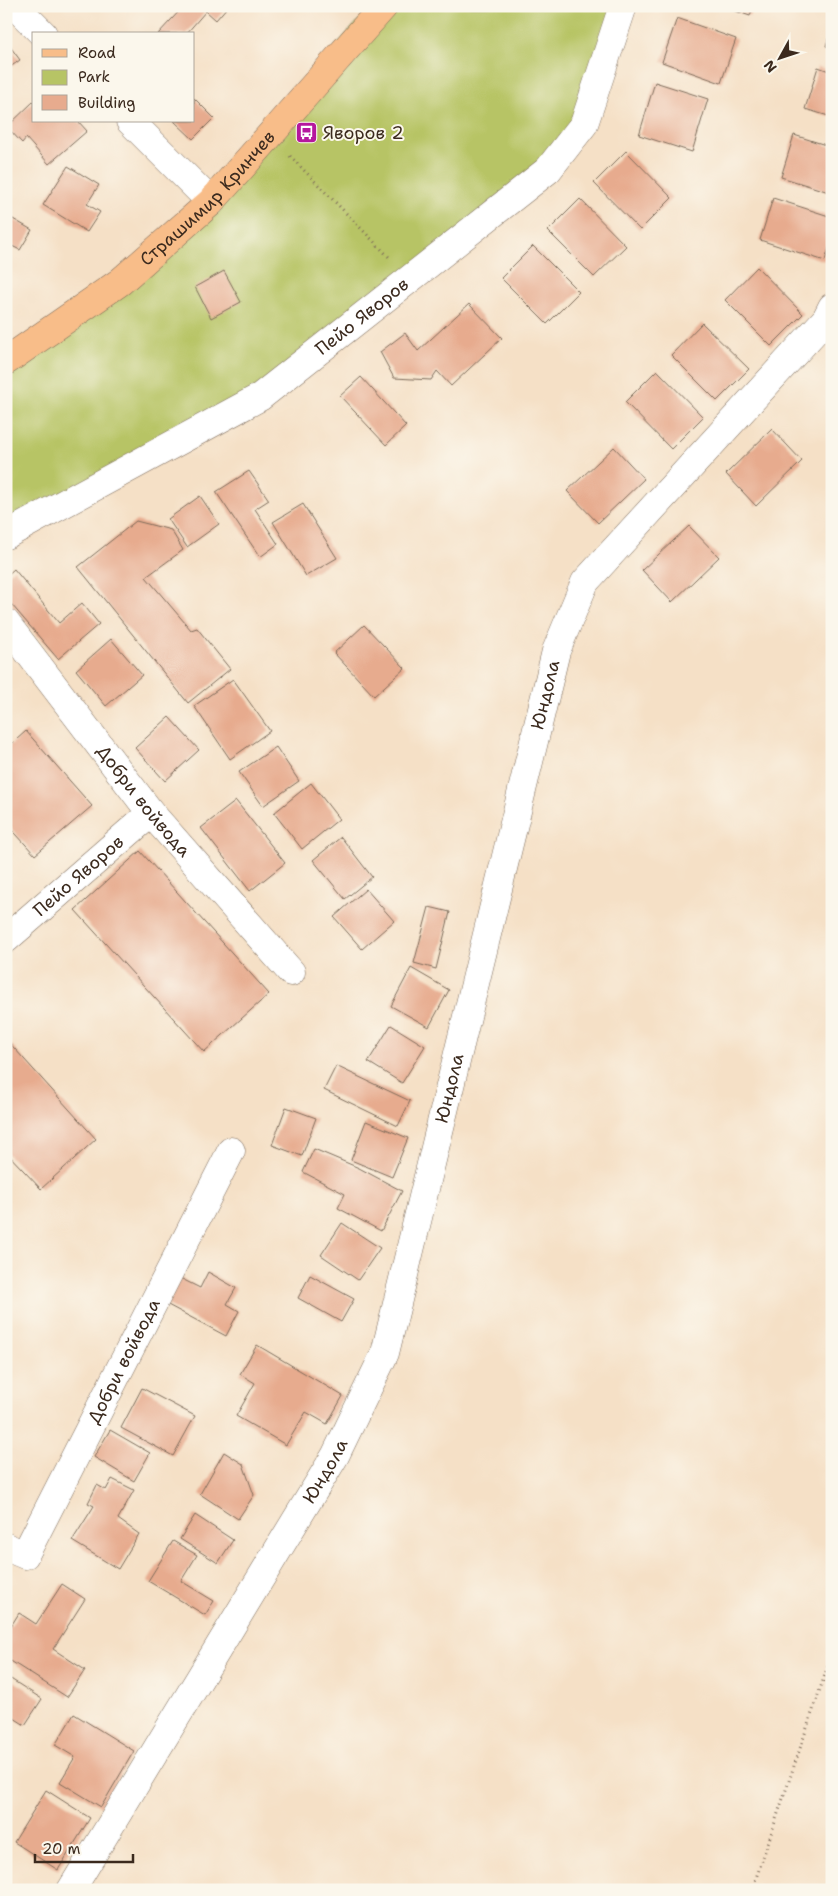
<svg xmlns="http://www.w3.org/2000/svg" width="838" height="1896" viewBox="0 0 838 1896" font-family="'Shantell Sans',sans-serif">
  <rect width="100%" height="100%" fill="#fbf7ec"/>
  <filter id="ink" filterUnits="userSpaceOnUse"><feTurbulence type="fractalNoise" baseFrequency=".02" numOctaves="2"/><feDisplacementMap in="SourceGraphic" scale="10" xChannelSelector="R" yChannelSelector="G"/><feConvolveMatrix kernelMatrix="1 2 1 2 8 2 1 2 1" color-interpolation-filters="sRGB"/></filter>
  <filter id="wash" filterUnits="userSpaceOnUse"><feTurbulence type="fractalNoise" baseFrequency=".0096" numOctaves="4" result="noise"/><feDisplacementMap in="SourceGraphic" scale="20" xChannelSelector="R" yChannelSelector="G"/><feGaussianBlur stdDeviation="1.12" result="paint"/><feColorMatrix in="noise" values="0 0 0 0 0 0 0 0 0 0 0 0 0 0 0 0 0 1.4 0 .05"/><feComposite in="paint" operator="in"/></filter>
  <g filter="url(#wash)">
    <rect width="100%" height="100%" fill="#f5e0c6"/>
    <polygon fill="#b7c465" stroke="#797742" points="372,6 623,6 584,124 260,397 6,535 6,361 120,282"/>
    <g id="blocks">
      <g fill="#e7ab8e">
        <polygon points="184,6 228,6 216,20 206,11 186,34 158,34"/>
        <polygon points="721,6 753,6 750,16"/>
        <polygon points="677,18 736,39 721,83 662,62"/>
        <polygon points="831,29 832,29 832,48 826,46"/>
        <polygon points="6,41 20,60 6,70"/>
        <polygon points="818,67 832,72 832,117 805,109"/>
        <polygon points="655,82 708,99 692,152 639,135"/>
        <polygon points="194,98 214,118 193,139 174,121 194,121"/>
        <polygon points="34,101 34,121 78,121 87,131 49,164 26,138 22,143 7,127"/>
        <polygon points="794,135 832,147 832,193 781,177"/>
        <polygon points="626,151 672,198 640,230 594,183"/>
        <polygon points="68,166 99,185 87,204 100,212 87,232 43,205"/>
        <polygon points="773,198 832,217 832,239 825,261 760,240"/>
        <polygon points="580,199 626,246 594,277 548,231"/>
        <polygon points="6,215 32,230 20,250 6,243"/>
        <polygon points="533,246 579,292 547,324 501,278"/>
        <polygon points="757,267 803,314 771,346 725,300"/>
        <polygon points="224,271 241,302 211,318 195,287"/>
        <polygon points="469,304 502,338 451,386 437,371 431,380 394,378 380,352 405,333 418,351"/>
        <polygon points="702,323 749,369 717,401 671,355"/>
        <polygon points="657,370 703,417 671,449 625,402"/>
        <polygon points="361,377 406,426 386,445 340,396"/>
        <polygon points="772,429 802,461 756,506 726,474"/>
        <polygon points="614,447 644,479 598,523 567,491"/>
        <polygon points="249,471 269,500 255,509 278,544 260,557 216,492"/>
        <polygon points="200,496 219,524 187,547 168,519"/>
        <polygon points="303,504 337,558 306,576 273,522"/>
        <polygon points="136,521 171,530 183,550 146,577 191,630 197,628 230,669 188,703 78,567"/>
        <polygon points="689,526 719,557 672,602 642,570"/>
        <polygon points="14,569 59,623 82,603 99,624 58,659 6,598 6,576"/>
        <polygon points="364,625 405,668 374,696 334,653"/>
        <polygon points="111,639 142,675 106,706 76,670"/>
        <polygon points="233,679 270,731 230,759 194,706"/>
        <polygon points="169,717 199,750 165,781 135,748"/>
        <polygon points="26,731 92,806 35,855 6,823 6,749"/>
        <polygon points="276,747 299,781 263,806 239,772"/>
        <polygon points="311,783 339,819 302,849 274,813"/>
        <polygon points="236,801 285,863 250,891 201,828"/>
        <polygon points="341,837 372,877 345,899 313,860"/>
        <polygon points="140,851 269,994 204,1052 75,910"/>
        <polygon points="366,889 394,921 362,949 334,917"/>
        <polygon points="429,907 450,912 436,969 414,963"/>
        <polygon points="411,968 449,990 429,1027 391,1006"/>
        <polygon points="391,1025 425,1046 402,1083 368,1062"/>
        <polygon points="6,1039 96,1139 41,1189 6,1152"/>
        <polygon points="336,1066 410,1101 398,1126 324,1090"/>
        <polygon points="286,1107 316,1118 302,1156 272,1145"/>
        <polygon points="366,1121 408,1138 392,1177 351,1160"/>
        <polygon points="314,1149 359,1168 402,1191 381,1231 338,1208 345,1194 303,1172"/>
        <polygon points="342,1223 380,1248 358,1280 321,1255"/>
        <polygon points="208,1272 236,1288 227,1304 239,1311 226,1336 166,1304 180,1278 200,1288"/>
        <polygon points="310,1275 354,1299 341,1322 298,1298"/>
        <polygon points="257,1345 343,1396 327,1424 306,1412 286,1445 236,1416 255,1383 240,1374"/>
        <polygon points="142,1388 195,1416 173,1456 121,1428"/>
        <polygon points="110,1430 150,1453 134,1481 94,1457"/>
        <polygon points="224,1452 243,1464 254,1495 238,1519 200,1494"/>
        <polygon points="112,1479 134,1490 118,1519 139,1534 118,1569 72,1541 94,1506 88,1503 97,1485 106,1490"/>
        <polygon points="195,1515 233,1540 218,1563 180,1539"/>
        <polygon points="173,1541 197,1555 181,1581 214,1601 205,1615 148,1581"/>
        <polygon points="62,1584 85,1599 53,1649 85,1670 67,1697 6,1658 6,1624 11,1626 19,1613 36,1624"/>
        <polygon points="6,1676 42,1699 25,1725 6,1713"/>
        <polygon points="74,1714 134,1751 101,1807 60,1782 75,1757 55,1745"/>
        <polygon points="46,1790 90,1818 58,1870 14,1842"/>
        <polygon points="6,1881 19,1890 6,1890"/>
      </g>
    </g>
  </g>
  <g filter="url(#ink)">
    <use href="#blocks" fill-opacity="0" stroke="#7c6a59" stroke-width="1"/>
    <g fill="none" stroke-linecap="round" stroke-linejoin="round">
      <defs>
        <g id="minor">
          <polyline points="15,6 43,34"/>
          <polyline points="130,121 211,202"/>
          <path id="s1" d="M6,535L260,397L548,170L584,124L623,6"/>
          <path id="s2" d="M6,623L151,813L291,972"/>
          <path id="s3" d="M6,939L151,813"/>
          <path id="s4" d="M6,1547L25,1555L231,1151"/>
          <path id="s5" d="M71,1890L335,1456L385,1353L556,651L585,582L826,319L832,307"/>
        </g>
        <g id="major">
          <path id="s6" d="M6,361L120,282L211,202L384,6"/>
        </g>
      </defs>
      <use href="#minor" stroke="#7c6a59" stroke-width="29"/>
      <use href="#major" stroke="#7c6a59" stroke-width="29"/>
      <g stroke="#7c6a59" stroke-width="3" stroke-dasharray="1 4" stroke-linecap="butt">
        <polyline points="290,156 389,257"/>
        <polyline points="752,1890 832,1654"/>
      </g>
      <use href="#minor" stroke="#fff" stroke-width="28"/>
      <use href="#major" stroke="#f8bd89" stroke-width="28"/>
    </g>
  </g>
  <defs>
    <symbol id="bus-square" viewBox="-11 -11 22 22"><rect x="-9" y="-9" width="18" height="18" rx="4" fill="#b5179e" stroke="#fbf7ec"/><path d="M-5-6H5V4H4V6H2V4H-2V6H-4V4H-5ZM-3.5-4V0h7V-4ZM-3.5 1.2v1.5H-2V1.2ZM2 1.2v1.5H3.5V1.2Z" fill="#fff"/></symbol>
  </defs>
  <g fill-rule="evenodd">
    <use href="#bus-square" x="294" y="120" width="25" height="25"/>
  </g>
  <g text-anchor="middle" stroke-width="4" stroke-linejoin="round" paint-order="stroke">
    <g font-size="18" fill="#3b2a1e" stroke="#fbf7ec" text-anchor="start">
      <text x="323" y="139">Яворов 2</text>
    </g>
    <g font-size="18" fill="#3b2a1e" stroke="#fbf7ec">
      <text dy="6" stroke="none"><textPath href="#s6" startOffset="260">Страшимир Кринчев</textPath></text>
      <text dy="6" stroke="none"><textPath href="#s1" startOffset="419">Пейо Яворов</textPath></text>
      <text dy="6" stroke="none"><textPath href="#s5" startOffset="1300">Юндола</textPath></text>
      <text dy="6" stroke="none"><textPath href="#s2" startOffset="225">Добри войвода</textPath></text>
      <text dy="6" stroke="none"><textPath href="#s3" startOffset="96">Пейо Яворов</textPath></text>
      <text dy="6" stroke="none"><textPath href="#s5" startOffset="895">Юндола</textPath></text>
      <text dy="6" stroke="none"><textPath href="#s4" startOffset="238">Добри войвода</textPath></text>
      <text dy="6" stroke="none"><textPath href="#s5" startOffset="490">Юндола</textPath></text>
    </g>
  </g>
  <rect width="838" height="1896" fill="none" stroke="#fbf7ec" stroke-width="25"/>
  <rect x="32" y="32" width="162" height="90" fill="#fbf7ec" stroke="#aea59a"/>
  <rect x="42" y="49" width="25" height="8" fill="#f8bd89" stroke="#aea59a"/>
  <text x="78" y="58" font-size="15" fill="#3b2a1e">Road</text>
  <rect x="42" y="70" width="25" height="15" fill="#b7c465" stroke="#aea59a"/>
  <text x="78" y="82" font-size="15" fill="#3b2a1e">Park</text>
  <rect x="42" y="95" width="25" height="15" fill="#e7ab8e" stroke="#aea59a"/>
  <text x="78" y="108" font-size="15" fill="#3b2a1e">Building</text>
  <g transform="translate(780 58) rotate(230)" stroke="#fbf7ec" stroke-width="4" paint-order="stroke">
  <path d="M0-4L9 19L0 12L-9 19Z" fill="#3b2a1e"/>
  <text y="-8" font-size="14" font-weight="bold" text-anchor="middle" fill="#3b2a1e">N</text>
  </g>
  <path d="M35 1854v8h98v-8" fill="none" stroke="#3b2a1e" stroke-width="2.5"/>
  <text x="42" y="1854" font-size="15" fill="#3b2a1e" stroke="#fbf7ec" stroke-width="4" paint-order="stroke">20 m</text>
</svg>
